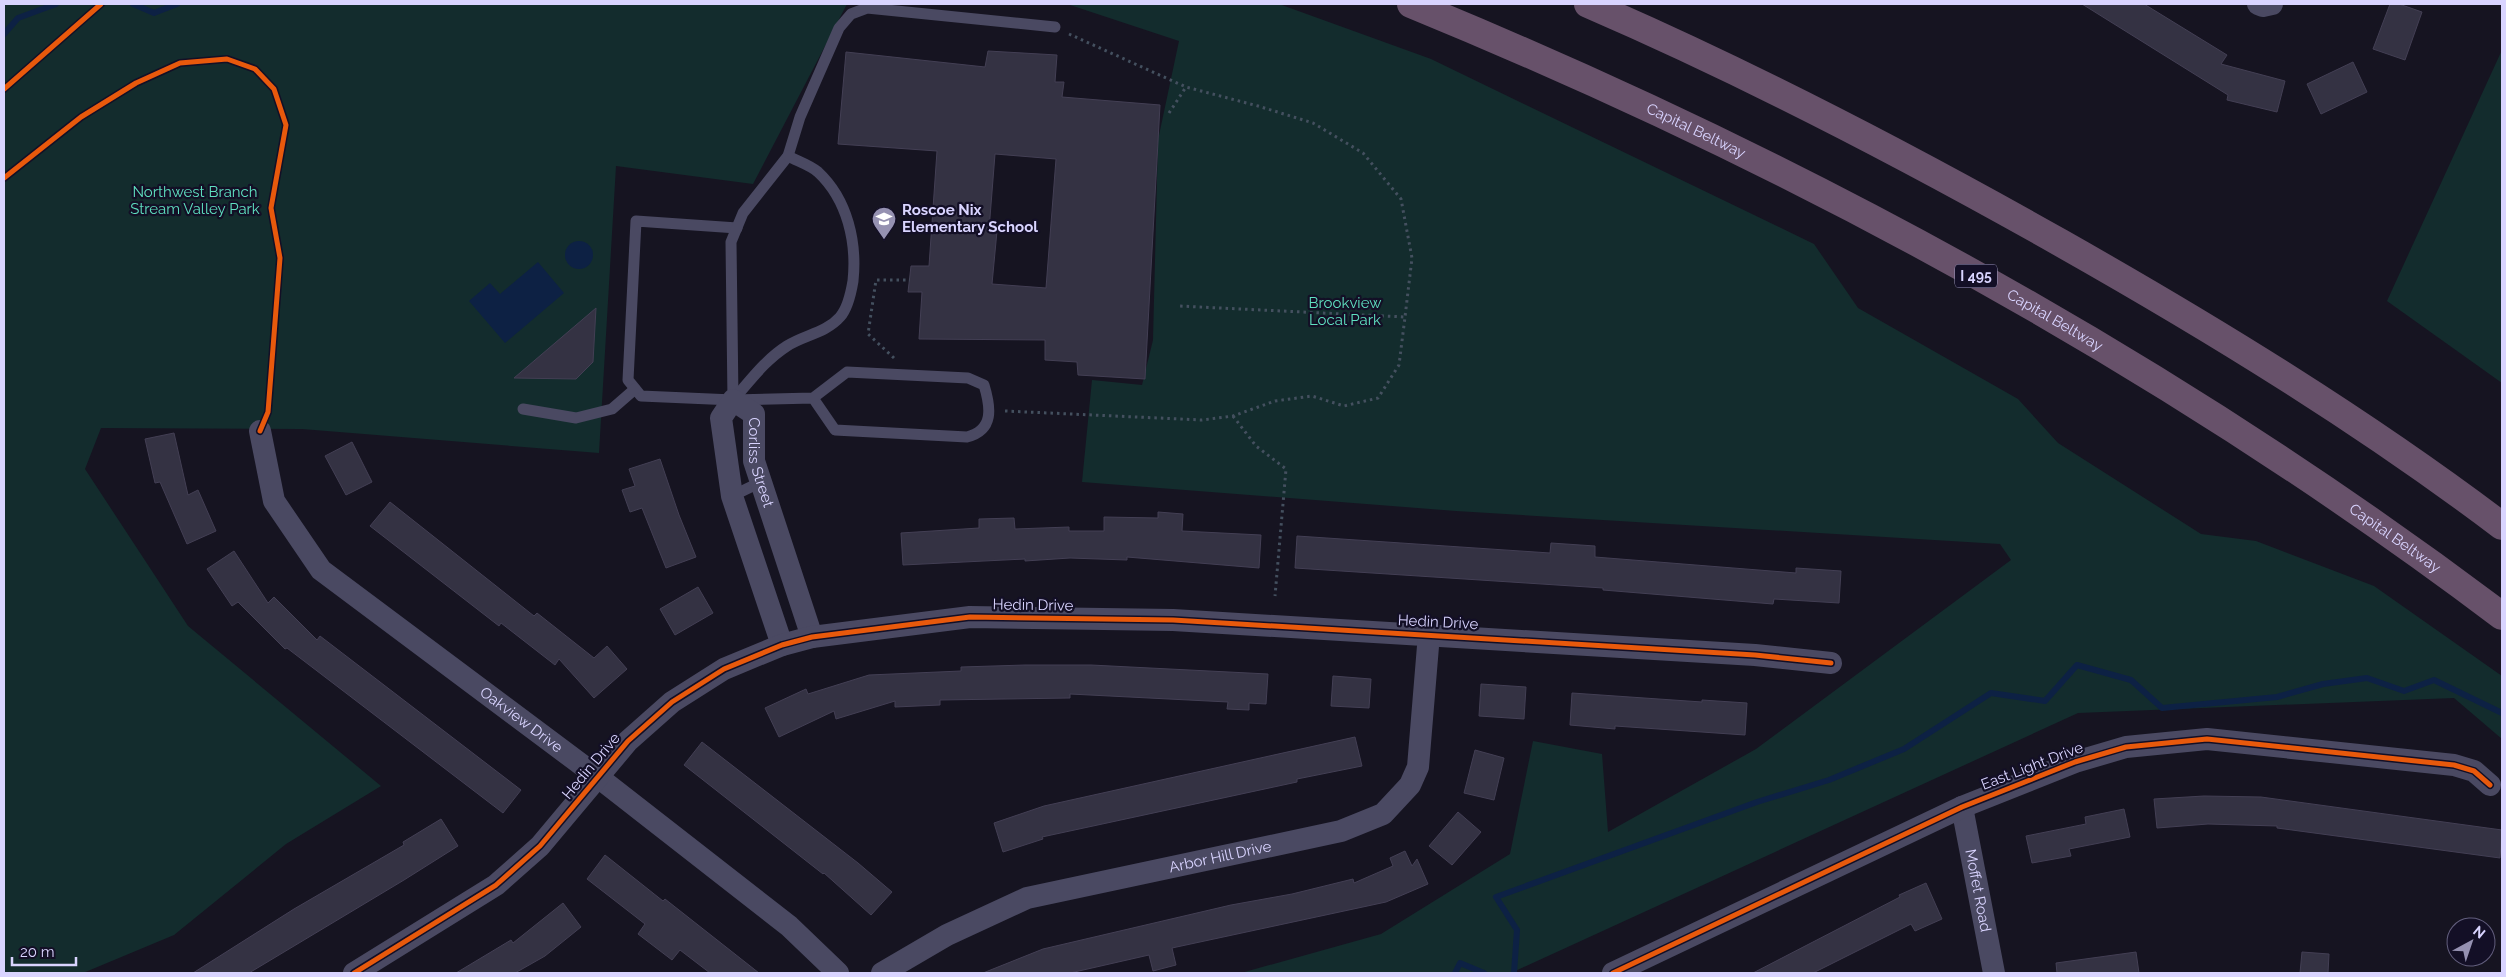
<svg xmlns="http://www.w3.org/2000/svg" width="2506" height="977" viewBox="0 0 2506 977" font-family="Raleway,sans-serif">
  <rect width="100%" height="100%" fill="#161421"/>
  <g fill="#132c2d">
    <polygon points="4,4 847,4 753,184 616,166 599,453 302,429 101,428 85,469 188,626 381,786 286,844 174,935 83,973 4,973"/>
    <polygon points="1067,4 1279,4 1431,59 1814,244 1858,308 2018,399 2058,443 2201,534 2256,541 2374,586 2502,676 2502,739 2454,698 2078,713 1511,973 1241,973 1381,934 1510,854 1533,741 1602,754 1608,832 1756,749 2011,560 2000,544 1456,511 1082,482 1092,380 1142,385 1153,340 1158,140 1179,41"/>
    <polygon points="2502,50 2502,383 2387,301"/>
  </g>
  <g fill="#0d2144">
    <circle cx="579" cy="255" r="14"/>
    <polygon points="538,262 564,293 505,343 469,301 490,283 500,294"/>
  </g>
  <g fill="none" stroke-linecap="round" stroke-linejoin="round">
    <g stroke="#0d2144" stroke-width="6">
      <polyline points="133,4 154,13 177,4"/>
      <polyline points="4,34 18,18 56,4"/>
      <polyline points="1455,973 1460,963 1484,973"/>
      <polyline points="1514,973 1517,930 1496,897 1757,802 1829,780 1904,749 1991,693 2045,701 2077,665 2131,680 2162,708 2277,697 2323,684 2367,678 2404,691 2434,680 2502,713"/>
    </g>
  </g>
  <g fill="#343243" stroke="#433f54" fill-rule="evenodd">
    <polygon points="2082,4 2144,4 2227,55 2221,64 2285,81 2277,112 2227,100 2228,95"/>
    <polygon points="2390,4 2399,4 2422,12 2405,60 2373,49"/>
    <path d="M988,51L1057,55L1055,82H1064L1062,97L1160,105L1145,379L1078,375L1077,362L1045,360V340L919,339L922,292H908L911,266H929L937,151L838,144L846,52L985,67ZM995,154L1056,159L1046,288L992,284L997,231L989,230Z"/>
    <polygon points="2353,62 2367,92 2321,114 2307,84"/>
    <polygon points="596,308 593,362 576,379 514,378"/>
    <polygon points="174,433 188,495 198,490 216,531 187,544 160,482 155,483 145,439"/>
    <polygon points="352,442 372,482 346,495 325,456"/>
    <polygon points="660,459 679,515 696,557 666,568 642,508 630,512 622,490 635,486 629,469"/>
    <polygon points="390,502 534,616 537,613 594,658 607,646 627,669 594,698 559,659 555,665 501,623 499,626 370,526"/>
    <polygon points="1158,512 1183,514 1182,531 1261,535 1259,568 1127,557 1127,560 1070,558 1025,561 1025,559 903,565 901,533 979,528 979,519 1014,518 1015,529 1069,527 1069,531 1104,531 1104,517 1158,518"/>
    <polygon points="1297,536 1550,553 1551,543 1595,546 1595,557 1796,573 1796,568 1841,571 1839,603 1774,599 1773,604 1603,590 1603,588 1295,568"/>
    <polygon points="234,551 268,603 274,597 317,640 320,636 521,790 503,813 287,648 285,649 238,602 232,606 207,569"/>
    <polygon points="698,587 713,613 675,635 660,609"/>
    <polygon points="1025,665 1091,665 1268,674 1266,704 1249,703 1249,710 1227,709 1228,702 1070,694 1070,698 940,700 940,705 895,707 895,701 836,719 834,711 779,737 765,708 806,689 808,694 869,675 961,671 961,667"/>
    <polygon points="1333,676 1371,679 1369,708 1331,706"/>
    <polygon points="1481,684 1526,687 1524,719 1479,716"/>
    <polygon points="1572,693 1702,702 1702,700 1747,703 1745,735 1615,726 1615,729 1570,725"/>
    <polygon points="1355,737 1362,766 1297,779 1297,782 1042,837 1043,839 1003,852 994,823 1044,806"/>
    <polygon points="702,742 858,863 892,892 871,915 824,873 823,874 684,765"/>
    <polygon points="1475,750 1504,758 1494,800 1464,793"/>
    <polygon points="2204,796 2261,797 2502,830 2500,858 2277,828 2277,826 2208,824 2157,828 2154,799"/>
    <polygon points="2124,809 2130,837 2069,849 2071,856 2032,863 2026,836 2086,824 2085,817"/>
    <polygon points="1458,812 1481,832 1452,865 1429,846"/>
    <polygon points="441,819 458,846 404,880 249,973 193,973 294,909 404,845 403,842"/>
    <polygon points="1405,851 1412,866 1417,859 1428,884 1386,902 1172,948 1176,965 1153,971 1149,955 1070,973 983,973 1043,949 1231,905 1292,894 1353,879 1354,883 1393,866 1390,858"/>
    <polygon points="605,855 663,901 665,899 759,973 710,973 680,950 672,960 638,934 645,924 587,879"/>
    <polygon points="1926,883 1942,919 1915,931 1911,924 1813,973 1753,973 1900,897 1899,895"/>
    <polygon points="563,903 581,927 545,956 515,973 456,973 511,940 513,943"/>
    <polygon points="2136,952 2139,973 2057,973 2056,963"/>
    <polygon points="2302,952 2329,954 2328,973 2300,973"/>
  </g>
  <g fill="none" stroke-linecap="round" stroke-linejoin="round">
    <g stroke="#44505f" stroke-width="3" stroke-dasharray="2.5 4" stroke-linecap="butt">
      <polyline points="1069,34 1186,87"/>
      <polyline points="1169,113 1186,87 1258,106 1313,123 1363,153 1401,199 1412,258 1405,317"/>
      <polyline points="894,358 868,334 876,280 910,280"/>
      <polyline points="1005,411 1202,420 1233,416 1275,401 1312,396 1344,406 1378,398 1399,365 1405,317 1179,306"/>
      <polyline points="1233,416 1256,446 1286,469 1275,596"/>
    </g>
    <g stroke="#4a4962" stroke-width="11">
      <path d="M737,228L636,221L628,380L641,396L733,400L813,398L847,372L968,378L984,385C991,408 994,430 967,437L835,430L813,398"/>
      <polyline points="733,400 731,242 743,213 788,156 800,117 839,28 851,14 867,8 1055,27"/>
      <path d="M733,400C750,381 765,360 787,346C804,335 826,333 840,317C848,308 851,293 853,281C857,243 848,200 818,172C810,165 797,161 788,156"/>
      <polyline points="523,409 576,418 612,409 635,389"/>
      <polyline points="732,496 761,482"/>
    </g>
    <g stroke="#4a4962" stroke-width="22">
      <polyline points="2258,4 2263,6 2272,4"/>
      <path id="s1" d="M260,431L274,501L321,570L598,777L789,926L838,973"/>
      <path id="s2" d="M782,645L732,496L721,418L733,400L754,414V461L812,637"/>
      <path id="s3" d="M1962,807L1994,973"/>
      <polyline points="354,973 496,885 540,846 628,741 672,702 724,669 782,645 812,637 970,617 1173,620 1755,655 1831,663"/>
      <path id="s4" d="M882,973L947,935L1027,898L1341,831L1383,814L1410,785L1418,767L1429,634"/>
      <polyline points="1613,973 1962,807 2075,762 2126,747 2207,739 2454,765 2474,771 2490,785"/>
    </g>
    <g stroke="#67516a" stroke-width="28">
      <path id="s5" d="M1411,4C1796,162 2169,365 2502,616"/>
      <path d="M1588,4C1750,74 1907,156 2061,243C2213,329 2363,421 2502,526"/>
    </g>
    <defs>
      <g id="cycleway">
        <polyline points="4,89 101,4"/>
        <polyline points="4,178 81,117 136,83 180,63 227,59 255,69 274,89 286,125 271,208 280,258 268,412 260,431"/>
        <polyline points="354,973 496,885 540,846 628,741 672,702 724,669 782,645 812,637 970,617 1173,620 1755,655 1831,663"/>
        <polyline points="1613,973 1962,807 2075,762 2126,747 2207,739 2454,765 2474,771 2490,785"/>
      </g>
    </defs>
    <use href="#cycleway" stroke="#130f26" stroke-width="8"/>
    <use href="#cycleway" stroke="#e8590c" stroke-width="5"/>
  </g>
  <defs>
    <symbol id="school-pin" viewBox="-11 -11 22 30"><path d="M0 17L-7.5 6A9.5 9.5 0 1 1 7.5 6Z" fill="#9591b1" stroke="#130f26"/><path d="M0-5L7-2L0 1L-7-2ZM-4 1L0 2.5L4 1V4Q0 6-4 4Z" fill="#fff"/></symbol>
  </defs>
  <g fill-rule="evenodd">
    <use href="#school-pin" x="870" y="205" width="28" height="38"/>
  </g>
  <g text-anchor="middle" stroke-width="4.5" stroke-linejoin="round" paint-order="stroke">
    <rect fill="#130f26" stroke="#9e99be" stroke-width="1" x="1955" y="264.5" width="42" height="23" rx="4"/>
    <g font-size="14" font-weight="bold" fill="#d9d4ff">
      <text x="1976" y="281">I 495</text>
    </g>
    <g font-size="15" fill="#d9d4ff" stroke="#130f26">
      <text dy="5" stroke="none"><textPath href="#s5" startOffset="312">Capital Beltway</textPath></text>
      <text dy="5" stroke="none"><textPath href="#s5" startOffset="718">Capital Beltway</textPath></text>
      <text dy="5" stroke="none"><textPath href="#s2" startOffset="332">Corliss Street</textPath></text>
      <text dy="5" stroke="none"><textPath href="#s5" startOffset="1122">Capital Beltway</textPath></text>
      <text transform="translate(1033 605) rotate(1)" y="5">Hedin Drive</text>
      <text transform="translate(1438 622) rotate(3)" y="5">Hedin Drive</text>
      <text dy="5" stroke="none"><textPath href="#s1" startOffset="405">Oakview Drive</textPath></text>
      <text transform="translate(591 766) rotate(-50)" y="5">Hedin Drive</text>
      <text transform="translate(2032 766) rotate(-21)" y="5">East Light Drive</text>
      <text dy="5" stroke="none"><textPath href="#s4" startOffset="361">Arbor Hill Drive</textPath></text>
      <text dy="5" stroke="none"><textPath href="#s3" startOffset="85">Moffet Road</textPath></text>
    </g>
    <g font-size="15" fill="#5fe0c0" stroke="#130f26">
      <text x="195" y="197">Northwest Branch<tspan x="195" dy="17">Stream Valley Park</tspan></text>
      <text x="1345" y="308">Brookview<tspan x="1345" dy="17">Local Park</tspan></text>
    </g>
    <g font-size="15" font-weight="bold" fill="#d9d4ff" stroke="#130f26" text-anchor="start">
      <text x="902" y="215">Roscoe Nix<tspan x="902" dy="17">Elementary School</tspan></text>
    </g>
  </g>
  <rect width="2506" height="977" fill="none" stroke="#d9d4ff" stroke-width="10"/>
  <g transform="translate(2471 942) rotate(40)"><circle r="24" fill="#130f26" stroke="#625e7d"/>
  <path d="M0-4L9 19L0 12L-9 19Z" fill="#9591b1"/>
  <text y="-8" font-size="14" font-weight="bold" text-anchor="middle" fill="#d9d4ff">N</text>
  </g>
  <path d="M12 957v8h64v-8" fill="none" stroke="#d9d4ff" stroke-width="2.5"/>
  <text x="20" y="957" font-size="15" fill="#d9d4ff" stroke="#130f26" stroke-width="4" paint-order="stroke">20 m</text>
</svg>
